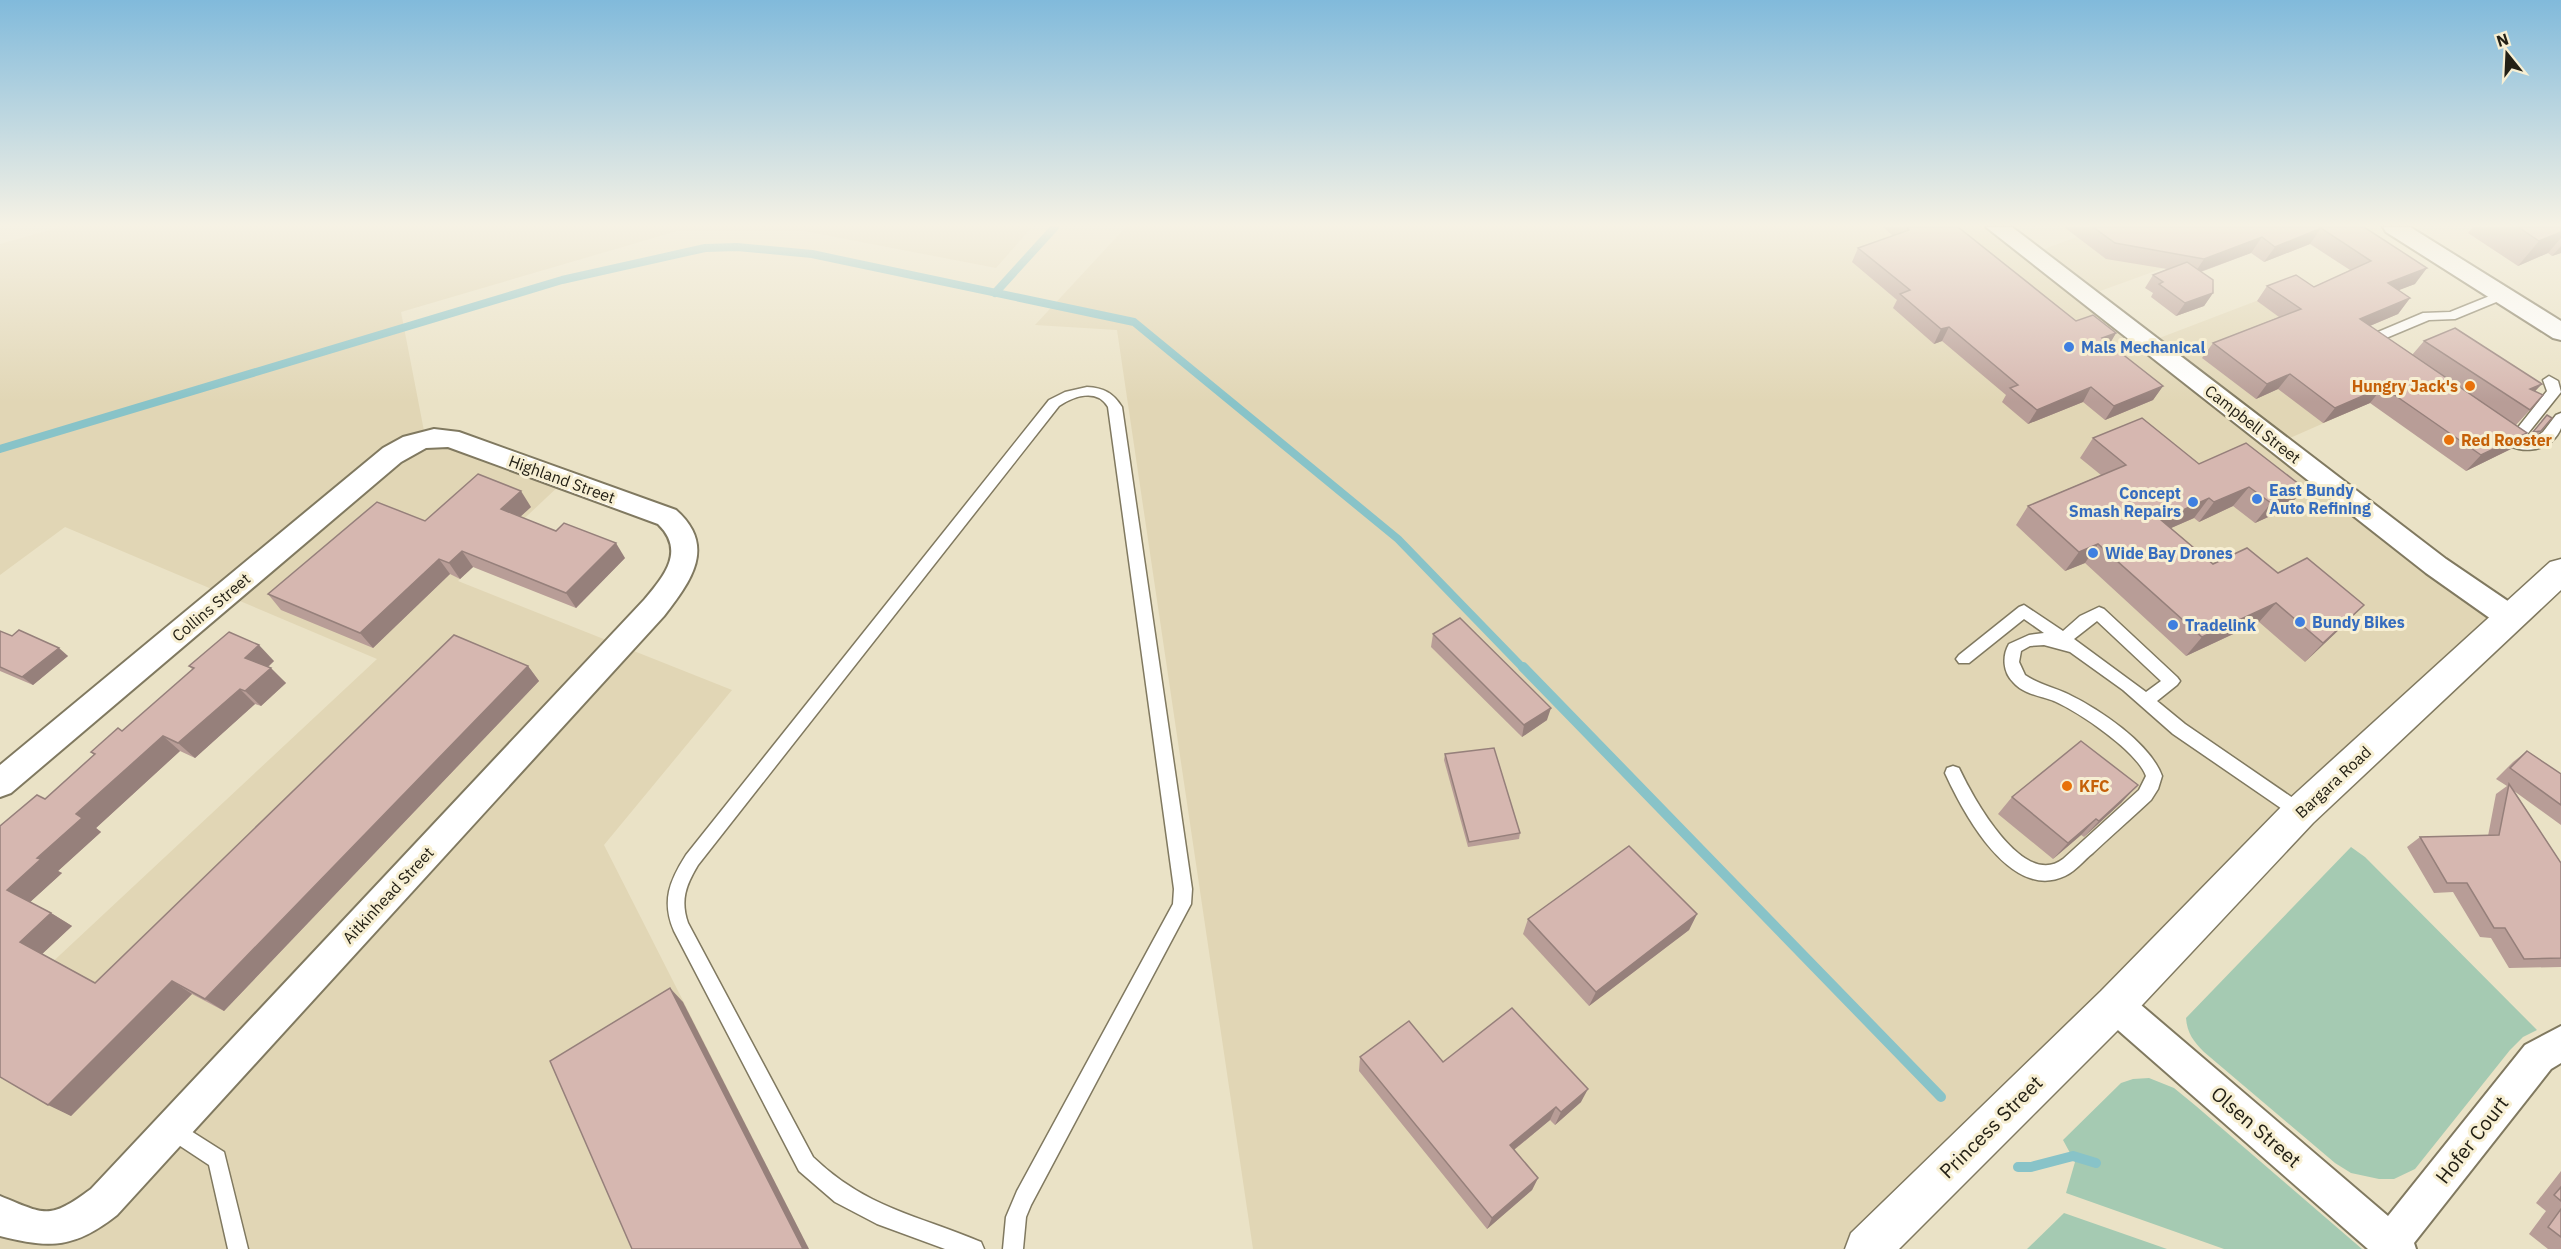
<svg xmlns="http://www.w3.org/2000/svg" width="2561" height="1249" viewBox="0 0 2561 1249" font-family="'IBM Plex Sans',sans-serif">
  <rect width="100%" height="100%" fill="#eae2c6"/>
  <g fill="#e1d6b5">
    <polygon points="60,227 1032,227 996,268 804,231 677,231 401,312 424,431 563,482 458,581 732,690 604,845 809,1249 0,1249 0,1011 377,659 65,527 0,575 0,244"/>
    <polygon points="1126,227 2000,227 2034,253 2103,227 2222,247 2089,295 2149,342 2285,290 2417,382 2281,442 2515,617 1857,1249 1253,1249 1117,330 1035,325"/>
  </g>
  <g fill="#a5cab2">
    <path d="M2351,847L2365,857L2537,1030L2523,1037L2510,1050L2415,1169L2394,1179H2379L2351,1173L2335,1163L2204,1052C2194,1042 2187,1033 2186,1018Z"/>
    <polygon points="2149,1078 2174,1088 2196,1106 2362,1249 2224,1249 2066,1193 2075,1162 2063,1140 2121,1083 2133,1079"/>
    <polygon points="2064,1213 2167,1249 2027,1249"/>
  </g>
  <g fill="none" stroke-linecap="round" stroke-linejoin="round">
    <g stroke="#88c3c8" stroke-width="8">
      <polyline points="995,293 1055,227"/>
      <polyline points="0,449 562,280 705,248 737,247 812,254 1134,322 1398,539 1524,669"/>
    </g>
    <g stroke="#88c3c8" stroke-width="10">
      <polyline points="1523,667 1941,1097"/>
      <polyline points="2018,1167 2031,1167 2073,1156 2096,1163"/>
    </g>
    <defs>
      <g id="lane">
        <polygon points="2502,291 2508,295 2506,298 2455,319 2429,320 2386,338 2383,343 2387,350 2385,353 2377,353 2370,343 2378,332 2423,313 2450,312"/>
        <path d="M2549,376L2558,381L2561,392L2525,437L2520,439L2529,441L2543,432L2556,415L2561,413C2561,418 2561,424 2561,428C2550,456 2511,456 2495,434L2497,431L2516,430L2547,391L2543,380Z"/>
        <path d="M1087,387C1104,388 1113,393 1122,407L1192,889L1191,904L1031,1205L1026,1217L1023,1249H1003L1006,1217L1017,1191L1173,904L1174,889L1108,407C1097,388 1074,396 1059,406L698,865C686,885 680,900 688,923L813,1157C866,1208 917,1215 981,1242L984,1249H945L877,1224L835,1202L799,1171L674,931C661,901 670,880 686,855L1049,400L1065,392Z"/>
        <path d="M2024,605L2063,631L2080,616L2099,607L2104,609L2177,677L2180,681L2177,685L2157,701L2185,724L2306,807L2308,812L2306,817L2300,819L2294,817L2173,734L2123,690L2070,652L2044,645L2030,646L2021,651L2019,662L2025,675C2038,684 2053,687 2068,694C2099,709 2150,743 2162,776L2158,789L2151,800C2132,818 2112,835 2093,853C2084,860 2076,871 2065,876C2010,902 1963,812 1945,773L1947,768L1953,766L1959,768C1972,796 2023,890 2063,859L2139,790L2146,776C2137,751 2079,712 2054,701C2041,696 2023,694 2013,682C2003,672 2002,656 2009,644L2029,635L2044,633L2024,619L1969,663H1959L1956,659L1959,655L2019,607ZM2097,621L2161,681L2146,692L2074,639Z"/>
        <polygon points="172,1119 224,1152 248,1249 228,1249 209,1165 165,1136 162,1129 165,1122"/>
      </g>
      <g id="street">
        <polygon points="1986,227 2012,227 2446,559 2521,610 2525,618 2521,626 2511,629 2501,626 2426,573"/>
        <polygon points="2383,227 2410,227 2561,321 2561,340 2553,338 2386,232"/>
        <path d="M434,429L459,432L676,510C717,546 691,581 664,616L117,1215C75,1248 51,1249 0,1236V1196C46,1215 49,1220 91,1189L644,600C664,576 686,551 658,524L448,447L426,448L401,462L11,793L0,797V765L383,448L403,437Z"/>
        <polygon points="2115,988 2127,993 2388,1216 2525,1045 2561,1026 2561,1063 2551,1069 2414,1243 2416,1249 2368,1249 2103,1017 2098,1005 2103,993"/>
      </g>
      <polygon id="secondary" points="2561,559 2561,590 2313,823 2129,1019 1899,1249 1845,1249 1851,1233 2101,991 2287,801 2550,562"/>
    </defs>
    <use href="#lane" stroke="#807960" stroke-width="3"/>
    <use href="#street" stroke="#807960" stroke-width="4"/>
    <use href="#secondary" stroke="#807960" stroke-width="3"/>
    <use href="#lane" fill="#fff" fill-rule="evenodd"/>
    <use href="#street" fill="#fff" fill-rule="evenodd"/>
    <use href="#secondary" fill="#fff" fill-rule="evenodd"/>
  </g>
  <g fill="#b89d97">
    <polygon points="1883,227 1958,227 2076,321 2116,333 2109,344 2163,386 2153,400 2105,420 2083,402 2028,424 2002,402 2006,395 1942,341 1934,344 1893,308 1897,300 1852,262 1858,248 1893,236"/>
    <polygon points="2064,227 2364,227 2415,284 2398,290 2410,298 2398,314 2370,326 2412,355 2424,341 2535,391 2530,410 2516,425 2513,448 2466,471 2370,403 2323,423 2278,389 2256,399 2202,358 2213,343 2279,317 2257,301 2267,286 2314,287 2350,270 2310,244 2264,262 2251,253 2201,272 2213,293 2204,306 2176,316 2151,297 2153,293 2145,288 2153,275 2167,269 2106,259"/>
    <polygon points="2473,227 2561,227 2561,253 2552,256 2548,253 2518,266 2468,233"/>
    <polygon points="2547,415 2541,431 2535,438 2527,438"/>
    <polygon points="2093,438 2199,464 2246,443 2288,508 2255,523 2233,506 2199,522 2194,518 2171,528 2213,564 2278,573 2345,624 2305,662 2259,622 2186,656 2085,563 2065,571 2016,525 2028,506 2101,475 2080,458"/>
    <polygon points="531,507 520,517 625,558 576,608 473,567 460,579 450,574 373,648 281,610 268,594 425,521"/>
    <polygon points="0,631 12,636 68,656 33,685 0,671"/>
    <polygon points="1433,634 1547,720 1522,737 1431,647"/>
    <polygon points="274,661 268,667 286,683 261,706 255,704 195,758 180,751 96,828 101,832 58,871 62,873 30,902 51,913 72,926 42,954 95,983 528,666 539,681 224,1011 192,994 71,1116 0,1077 45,799 94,755 91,752 122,731 193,670 189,666"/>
    <polygon points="2527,751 2561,774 2561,825 2514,791 2561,863 2561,967 2509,968 2491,938 2480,937 2453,892 2434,893 2407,847 2420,837 2488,836 2496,794 2507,786 2496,779 2513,762"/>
    <polygon points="1445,754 1520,833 1519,839 1468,847 1444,760"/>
    <polygon points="2012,797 2122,802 2084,837 2081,835 2053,859 1998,814"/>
    <polygon points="1697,914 1689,930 1589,1006 1523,934 1528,919"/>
    <polygon points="1360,1057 1443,1062 1581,1102 1555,1125 1550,1120 1514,1150 1538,1178 1532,1190 1487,1229 1359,1071"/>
    <polygon points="2561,1171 2561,1249 2548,1249 2529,1234 2546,1211 2536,1203"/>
  </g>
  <g fill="#96807b">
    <polygon points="2321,228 2310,244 2264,262 2275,247"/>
    <polygon points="2561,232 2561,238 2548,253 2518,266 2539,241"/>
    <polygon points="2262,237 2251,253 2194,274 2204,259"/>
    <polygon points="2561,246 2561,253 2552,256"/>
    <polygon points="2427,268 2415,284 2376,299 2388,283"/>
    <polygon points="2213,293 2204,306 2176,316 2185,303"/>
    <polygon points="2410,298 2398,314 2348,335 2360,319"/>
    <polygon points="1949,327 1942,341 1934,344 1941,329"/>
    <polygon points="2116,333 2108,347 2102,338"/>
    <polygon points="2290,374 2278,389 2256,399 2267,384"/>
    <polygon points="2542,384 2524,403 2530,389"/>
    <polygon points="2163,386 2153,400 2105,420 2114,406"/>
    <polygon points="2091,387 2083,402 2028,424 2037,410"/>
    <polygon points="2383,387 2370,403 2323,423 2335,408"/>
    <polygon points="2527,433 2513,448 2466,471 2481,455"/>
    <polygon points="2249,487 2233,506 2199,522 2214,502"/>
    <polygon points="2304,488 2288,508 2255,523 2271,503"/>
    <polygon points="521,491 531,507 511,525 501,509"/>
    <polygon points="2209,498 2194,518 2146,539 2161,520"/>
    <polygon points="616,543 625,558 576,608 566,593"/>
    <polygon points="2098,544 2085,563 2065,571 2079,552"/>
    <polygon points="462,551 473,567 460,579 449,563"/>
    <polygon points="439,559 450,574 373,648 360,633"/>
    <polygon points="2276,603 2259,622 2186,656 2202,637"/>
    <polygon points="2364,605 2345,624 2305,662 2323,643"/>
    <polygon points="259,645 274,661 261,673 245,658"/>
    <polygon points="59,648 68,656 33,685 22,677"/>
    <polygon points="528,666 539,681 224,1011 205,999"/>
    <polygon points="271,668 286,683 261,706 245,691"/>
    <polygon points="240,689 255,704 195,758 178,743"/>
    <polygon points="1551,708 1547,720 1522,737 1524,725"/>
    <polygon points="163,736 180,751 96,828 101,832 58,871 62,873 28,904 7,890 76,814"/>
    <polygon points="2138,785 2122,802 2084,837 2099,821"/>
    <polygon points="2096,819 2081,835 2053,859 2068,843"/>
    <polygon points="51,913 72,926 41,955 20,942"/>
    <polygon points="1697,914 1689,930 1589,1006 1596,992"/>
    <polygon points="172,981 192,994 71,1116 48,1105"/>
    <polygon points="670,988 683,1002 809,1249 803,1249"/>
    <polygon points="1588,1089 1581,1102 1555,1125 1561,1112"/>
    <polygon points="1556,1107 1550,1120 1505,1157 1510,1145"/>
    <polygon points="1538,1178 1532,1190 1487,1229 1492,1218"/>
  </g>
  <g fill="#d6b7b0" stroke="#96807b" stroke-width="1.5">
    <polygon points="1906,227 1958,227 2076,321 2093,315 2116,333 2102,338 2163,386 2114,406 2091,387 2037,410 2010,388 2018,385 1949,327 1941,329 1900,294 1910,290 1858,248 1909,230"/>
    <polygon points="2093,227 2364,227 2427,268 2388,283 2410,298 2360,319 2527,433 2481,455 2383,387 2335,408 2290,374 2267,384 2213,343 2301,309 2267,286 2296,275 2314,287 2371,261 2321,228 2275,247 2262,237 2204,259 2115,243"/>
    <polygon points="2518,227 2561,227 2561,232 2539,241"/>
    <polygon points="2187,262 2213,280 2213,293 2185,303 2159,284 2163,282 2153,275"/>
    <polygon points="2455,328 2542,384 2530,389 2543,395 2530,410 2424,341"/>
    <polygon points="2547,415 2552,418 2541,431 2533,432"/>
    <polygon points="2142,418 2199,464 2246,443 2304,488 2271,503 2249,487 2214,502 2209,498 2161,520 2213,564 2247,548 2278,573 2307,558 2364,605 2323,643 2276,603 2202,637 2098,544 2079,552 2028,506 2126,465 2093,438"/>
    <polygon points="478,474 521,491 501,509 556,531 564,523 616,543 566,593 462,551 449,563 439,559 360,633 268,594 377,502 425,521"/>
    <polygon points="1460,618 1551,708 1524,725 1433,634"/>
    <polygon points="19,630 59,648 22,677 0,667 0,631 12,636"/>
    <polygon points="229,632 259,645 245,658 271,668 245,691 240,689 178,743 163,736 76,814 82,818 37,858 41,859 7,890 51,913 20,942 95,983 454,635 528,666 205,999 172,981 48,1105 0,1077 0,826 37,795 45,799 95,754 91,752 118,728 122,731 194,668 189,666"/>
    <polygon points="2081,741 2138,785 2099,821 2096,819 2068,843 2012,797"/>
    <polygon points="1494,748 1520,833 1469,842 1445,754"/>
    <polygon points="2527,751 2561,774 2561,805 2510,768"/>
    <polygon points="2509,784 2561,863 2561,958 2524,959 2505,928 2494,928 2467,883 2447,883 2420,837 2499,835"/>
    <polygon points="1629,846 1697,914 1596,992 1528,919"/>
    <polygon points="670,988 803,1249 632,1249 550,1061"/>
    <polygon points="1512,1008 1588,1089 1561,1112 1556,1107 1510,1145 1538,1178 1492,1218 1360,1057 1409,1021 1443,1062"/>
    <polygon points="2561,1187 2561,1201 2554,1195"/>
    <polygon points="2561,1209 2561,1237 2548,1227"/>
  </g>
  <linearGradient id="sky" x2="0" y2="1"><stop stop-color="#81badb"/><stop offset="0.56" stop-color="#f6f2e5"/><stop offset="1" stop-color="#f6f2e5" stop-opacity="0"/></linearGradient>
  <rect width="2561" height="402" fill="url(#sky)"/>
  <g fill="#3f7fe0" stroke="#f7efd3" stroke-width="2">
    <circle cx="2069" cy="347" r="6"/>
    <circle cx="2257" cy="499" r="6"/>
    <circle cx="2193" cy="502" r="6"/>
    <circle cx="2093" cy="553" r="6"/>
    <circle cx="2300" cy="622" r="6"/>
    <circle cx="2173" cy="625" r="6"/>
  </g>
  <g fill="#e8710a" stroke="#f7efd3" stroke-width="2">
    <circle cx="2470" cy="386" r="6"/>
    <circle cx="2449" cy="440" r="6"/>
    <circle cx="2067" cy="786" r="6"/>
  </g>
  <g text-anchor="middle" stroke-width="6" stroke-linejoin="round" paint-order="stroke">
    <g font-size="16" font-weight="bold" fill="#366cbe" stroke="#f7efd3" text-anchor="start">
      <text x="2081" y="353">Mals Mechanical</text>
      <text x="2269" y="496">East Bundy<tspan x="2269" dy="18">Auto Refining</tspan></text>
      <text x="2181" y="499" text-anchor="end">Concept<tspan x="2181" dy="18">Smash Repairs</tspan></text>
      <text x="2105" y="559">Wide Bay Drones</text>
      <text x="2312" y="628">Bundy Bikes</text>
      <text x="2185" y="631">Tradelink</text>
    </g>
    <g font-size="16" font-weight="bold" fill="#c56008" stroke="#f7efd3" text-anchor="start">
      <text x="2458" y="392" text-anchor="end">Hungry Jack's</text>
      <text x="2461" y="446">Red Rooster</text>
      <text x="2079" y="792">KFC</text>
    </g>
    <g font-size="16" fill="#232015" stroke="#f7efd3">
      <text transform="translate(2253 424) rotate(38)" y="6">Campbell Street</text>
      <text transform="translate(562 479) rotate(20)" y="6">Highland Street</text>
      <text transform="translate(211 607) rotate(-40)" y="6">Collins Street</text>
      <text transform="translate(2333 782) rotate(-43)" y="6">Bargara Road</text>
      <text transform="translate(388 895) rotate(-47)" y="6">Aitkinhead Street</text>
    </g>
    <g font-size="20" fill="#232015" stroke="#f7efd3">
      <text transform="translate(1991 1127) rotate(-45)" y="7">Princess Street</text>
      <text transform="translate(2256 1127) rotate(41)" y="7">Olsen Street</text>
      <text transform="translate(2472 1140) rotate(-52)" y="7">Hofer Court</text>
    </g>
  </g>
  <g transform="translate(2507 54) rotate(342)" stroke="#f7efd3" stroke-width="4.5" paint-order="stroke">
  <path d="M0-4.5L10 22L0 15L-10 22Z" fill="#232015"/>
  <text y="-9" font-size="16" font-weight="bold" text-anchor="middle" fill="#232015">N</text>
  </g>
</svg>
